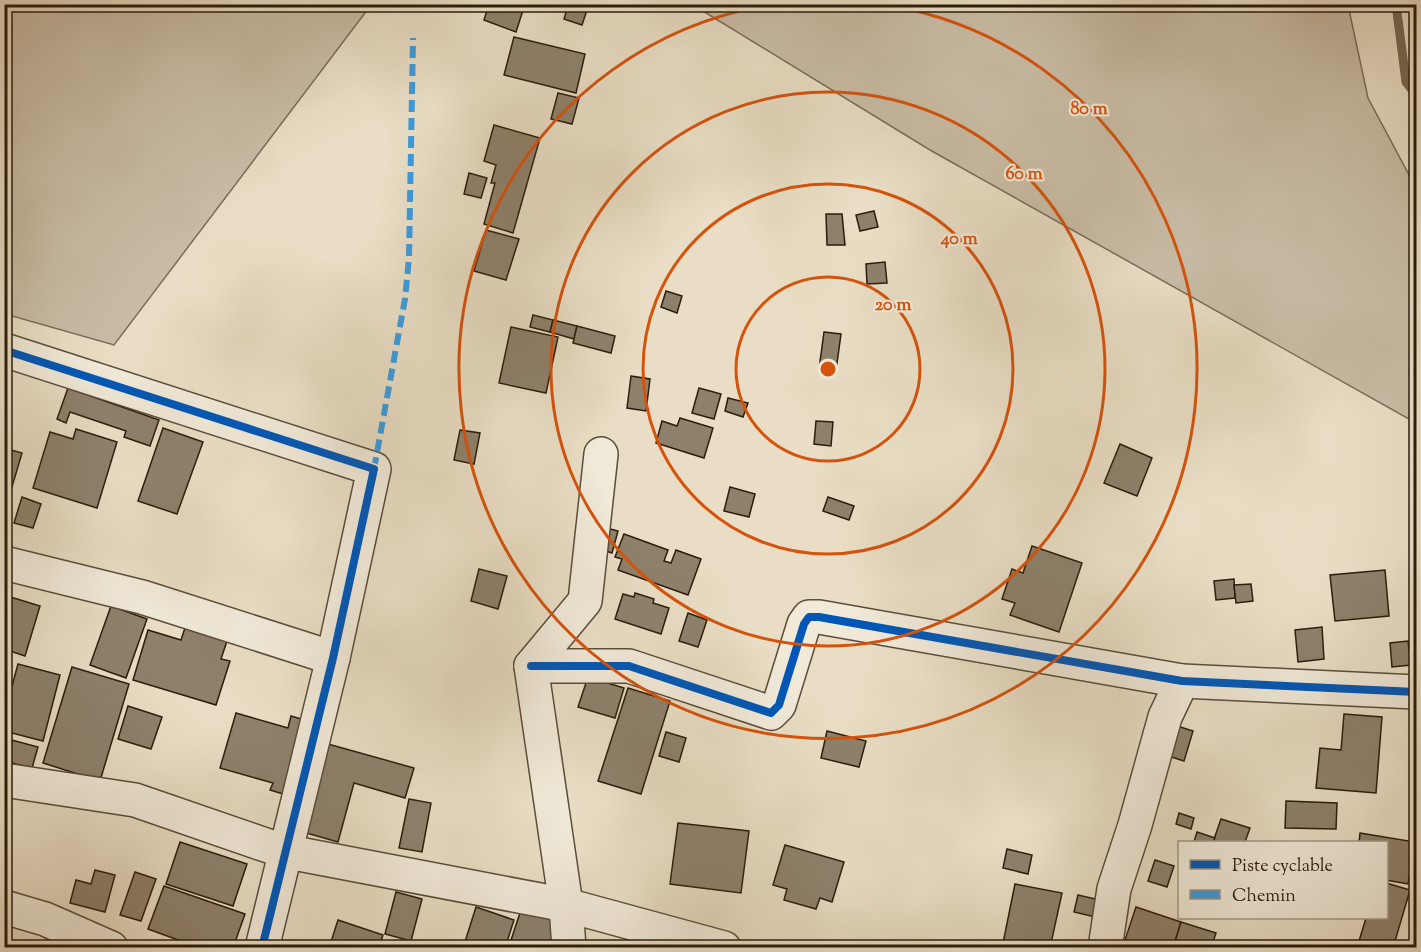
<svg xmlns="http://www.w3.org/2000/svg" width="1421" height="952" viewBox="0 0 1421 952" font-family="'Sorts Mill Goudy',serif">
  <rect width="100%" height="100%" fill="#e9dec5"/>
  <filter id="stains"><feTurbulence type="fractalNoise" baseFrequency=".00333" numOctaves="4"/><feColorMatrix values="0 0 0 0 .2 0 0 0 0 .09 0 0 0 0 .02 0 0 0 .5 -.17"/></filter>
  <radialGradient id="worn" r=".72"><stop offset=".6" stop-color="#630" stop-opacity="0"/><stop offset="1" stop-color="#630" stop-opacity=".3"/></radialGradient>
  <g fill="#c9bda6" stroke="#7a6d59" stroke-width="1.5">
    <polygon points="4,5 5,4 371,5 114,345 5,314"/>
    <polygon points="693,5 1348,5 1368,98 1416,188 1416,423 930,150"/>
  </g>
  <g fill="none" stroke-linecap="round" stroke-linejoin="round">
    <polyline stroke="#766955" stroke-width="9" points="1396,4 1406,82 1416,95"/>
  </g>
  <g fill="#8e816c" stroke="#2b1d0c" stroke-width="1.5">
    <polygon points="489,4 525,4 516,32 484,20"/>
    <polygon points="551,4 589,4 582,25 564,19 567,9"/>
    <polygon points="514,37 585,54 576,93 504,75"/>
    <polygon points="558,93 579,98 572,124 551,119"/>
    <polygon points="494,125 540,138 513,233 484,224 495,183 491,183 496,165 484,161"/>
    <polygon points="469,173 487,178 481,198 464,194"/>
    <polygon points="874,211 878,227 860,231 856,215"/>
    <polygon points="826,214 842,214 845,245 827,245"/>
    <polygon points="486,230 519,239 506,280 474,271"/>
    <polygon points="885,262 887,283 867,284 866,264"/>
    <polygon points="666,291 682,296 677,313 661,307"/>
    <polygon points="533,315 553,320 550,332 530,327"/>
    <polygon points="553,320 577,326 574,339 550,332"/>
    <polygon points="577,326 615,336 611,353 573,343"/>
    <polygon points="511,327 558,337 546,393 499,383"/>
    <polygon points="824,332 841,334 836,371 819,369"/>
    <polygon points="631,376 650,379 646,411 627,408"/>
    <polygon points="68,388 159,420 150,446 124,437 126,431 70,412 66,423 57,419"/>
    <polygon points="699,388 721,394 714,419 692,413"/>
    <polygon points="728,398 748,403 743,417 725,411"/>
    <polygon points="680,418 713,428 704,458 656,443 662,421 677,426"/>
    <polygon points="816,421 833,422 831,446 814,444"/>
    <polygon points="163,428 203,442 177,514 138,501"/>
    <polygon points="76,429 117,442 97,508 33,488 50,432 73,439"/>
    <polygon points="460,430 480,433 474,464 454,460"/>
    <polygon points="1120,444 1152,458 1137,496 1104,483"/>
    <polygon points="4,448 22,453 4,514"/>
    <polygon points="730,487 755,494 749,517 724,511"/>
    <polygon points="1415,488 1416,488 1416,521 1414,521"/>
    <polygon points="22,497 41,504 33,528 14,523"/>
    <polygon points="828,497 854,506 849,520 823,511"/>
    <polygon points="603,527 618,531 612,553 597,548"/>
    <polygon points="624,534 668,550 664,561 671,563 676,550 701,559 688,595 618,570 622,559 615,557"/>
    <polygon points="1032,546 1082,563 1059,632 1010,615 1015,603 1002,599 1012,569 1023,573"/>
    <polygon points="479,569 507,576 498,609 471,601"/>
    <polygon points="1385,570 1389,616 1335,621 1330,575"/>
    <polygon points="1234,579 1235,598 1216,600 1214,581"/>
    <polygon points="1251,584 1253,601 1236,603 1234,585"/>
    <polygon points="635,593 654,599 653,603 669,608 661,634 615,619 623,594 634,597"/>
    <polygon points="4,595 40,606 25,656 4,649"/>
    <polygon points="111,606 147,619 126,678 90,665"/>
    <polygon points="688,613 707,620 698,647 679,641"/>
    <polygon points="1322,627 1324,659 1298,662 1295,630"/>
    <polygon points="185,628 227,641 221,659 230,661 216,705 133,680 148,630 181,640"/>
    <polygon points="1408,641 1411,665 1392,667 1390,643"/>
    <polygon points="18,664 60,675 43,741 4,731 4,715"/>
    <polygon points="72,667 129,684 100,781 43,763"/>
    <polygon points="588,677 624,688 615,718 578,707"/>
    <polygon points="628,688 670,701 641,794 598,781"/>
    <polygon points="128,706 162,717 151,749 118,739"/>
    <polygon points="236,713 288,728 291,716 315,723 293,797 270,790 273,783 220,768"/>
    <polygon points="1344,714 1382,717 1376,793 1316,788 1320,748 1341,750"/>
    <polygon points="1174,725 1193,731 1184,761 1165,755"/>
    <polygon points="827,731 866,741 859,767 821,758"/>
    <polygon points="666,732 686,738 679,762 659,756"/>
    <polygon points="4,738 38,747 32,768 4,761"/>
    <polygon points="328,744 414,768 405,798 354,783 338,842 303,832"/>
    <polygon points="409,799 431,803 422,852 399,848"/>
    <polygon points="1286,801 1337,803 1336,829 1285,828"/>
    <polygon points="1179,813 1194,818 1191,829 1176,824"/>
    <polygon points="1221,819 1250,828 1245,842 1213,842"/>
    <polygon points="678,823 749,831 741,893 670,884"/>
    <polygon points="1197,832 1215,838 1213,842 1194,842"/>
    <polygon points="1360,833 1415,842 1408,884 1386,880 1386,842 1359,842"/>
    <polygon points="180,842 247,864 233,906 166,884"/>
    <polygon points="785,845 844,862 832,902 820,898 816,909 784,900 787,889 773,885"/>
    <polygon points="1007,849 1032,855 1028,874 1003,868"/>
    <polygon points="1155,860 1174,866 1167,887 1148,881"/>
    <polygon points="95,870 115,875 105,912 70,903 76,880 91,884"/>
    <polygon points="135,872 156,879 141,921 120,915"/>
    <polygon points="1386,883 1410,890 1393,948 1380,948 1359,941 1366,918 1386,918"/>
    <polygon points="1015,884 1062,893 1050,948 1002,948"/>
    <polygon points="164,886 245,914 233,948 200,948 148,929"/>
    <polygon points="396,892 422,899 411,941 385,934"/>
    <polygon points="1078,895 1104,901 1100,918 1074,912"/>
    <polygon points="476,907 514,920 505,948 463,948"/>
    <polygon points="1136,907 1181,922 1173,948 1135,948 1124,943"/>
    <polygon points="521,910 563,923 555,948 536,948 511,940"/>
    <polygon points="338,920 383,935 379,948 329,948"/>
    <polygon points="1181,922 1216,933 1211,948 1173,948"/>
  </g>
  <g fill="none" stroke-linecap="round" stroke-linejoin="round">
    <defs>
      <g id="minor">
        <polyline points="4,350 374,469 333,658 262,948"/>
        <polyline points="4,563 142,597 333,658"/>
        <polyline points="531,666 629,666 771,713 779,705 804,624 809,617 819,617 1182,681 1416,692"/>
        <polyline points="4,780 135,800 283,851 566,905 724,948"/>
        <polyline points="4,907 45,919 111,948"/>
        <polyline points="569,948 566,905 531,666 585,601 601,454"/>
        <polyline points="1105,948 1114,889 1135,825 1165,717 1182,681"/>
      </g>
    </defs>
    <use href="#minor" stroke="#5a4d3a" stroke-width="36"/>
    <use href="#minor" stroke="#f1ead9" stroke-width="33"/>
    <polyline stroke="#3d9bde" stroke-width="6" stroke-dasharray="12 6" stroke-linecap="butt" points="374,469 405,299 409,258 413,38"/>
    <defs>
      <g id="cycleway">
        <polyline points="4,350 374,469 333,658 262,948"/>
        <polyline points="531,666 629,666 771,713 779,705 804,624 809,617 819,617 1182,681 1416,692"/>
      </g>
    </defs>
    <use href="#cycleway" stroke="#f1ead9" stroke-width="11"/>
    <use href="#cycleway" stroke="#0057b8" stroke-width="8"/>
  </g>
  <g fill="none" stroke="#d5530c" stroke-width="3">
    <circle cx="828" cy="369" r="92"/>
    <circle cx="828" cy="369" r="185"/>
    <circle cx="828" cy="369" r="277"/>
    <path d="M886 5A369 369 0 1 1 770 5"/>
  </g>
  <circle cx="828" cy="369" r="9" fill="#d5530c" stroke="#f1ead9" stroke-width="3"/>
  <g font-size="18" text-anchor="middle" font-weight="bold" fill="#d5530c" stroke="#f1ead9" stroke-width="4.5" stroke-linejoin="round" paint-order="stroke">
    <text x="1089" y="114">80 m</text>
    <text x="1024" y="179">60 m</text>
    <text x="959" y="244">40 m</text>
    <text x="893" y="310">20 m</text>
  </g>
  <rect width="1421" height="952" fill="none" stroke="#e9dec5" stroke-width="24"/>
  <rect x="6" y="6" width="1409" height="940" fill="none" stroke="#2b1d0c" stroke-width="3"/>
  <rect x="12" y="12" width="1397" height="928" fill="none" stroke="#2b1d0c" stroke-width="1.5"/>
  <rect x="1178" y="841" width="210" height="78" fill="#f1ead9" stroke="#a29887" stroke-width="1.5"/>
  <rect x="1190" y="860" width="30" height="9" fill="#0057b8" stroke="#a29887" stroke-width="1.5"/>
  <text x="1232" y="871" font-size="18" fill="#2b1d0c">Piste cyclable</text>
  <rect x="1190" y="890" width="30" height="9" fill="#3d9bde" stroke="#a29887" stroke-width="1.5"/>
  <text x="1232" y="901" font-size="18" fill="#2b1d0c">Chemin</text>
  <rect width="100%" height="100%" filter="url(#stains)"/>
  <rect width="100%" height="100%" fill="url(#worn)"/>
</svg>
